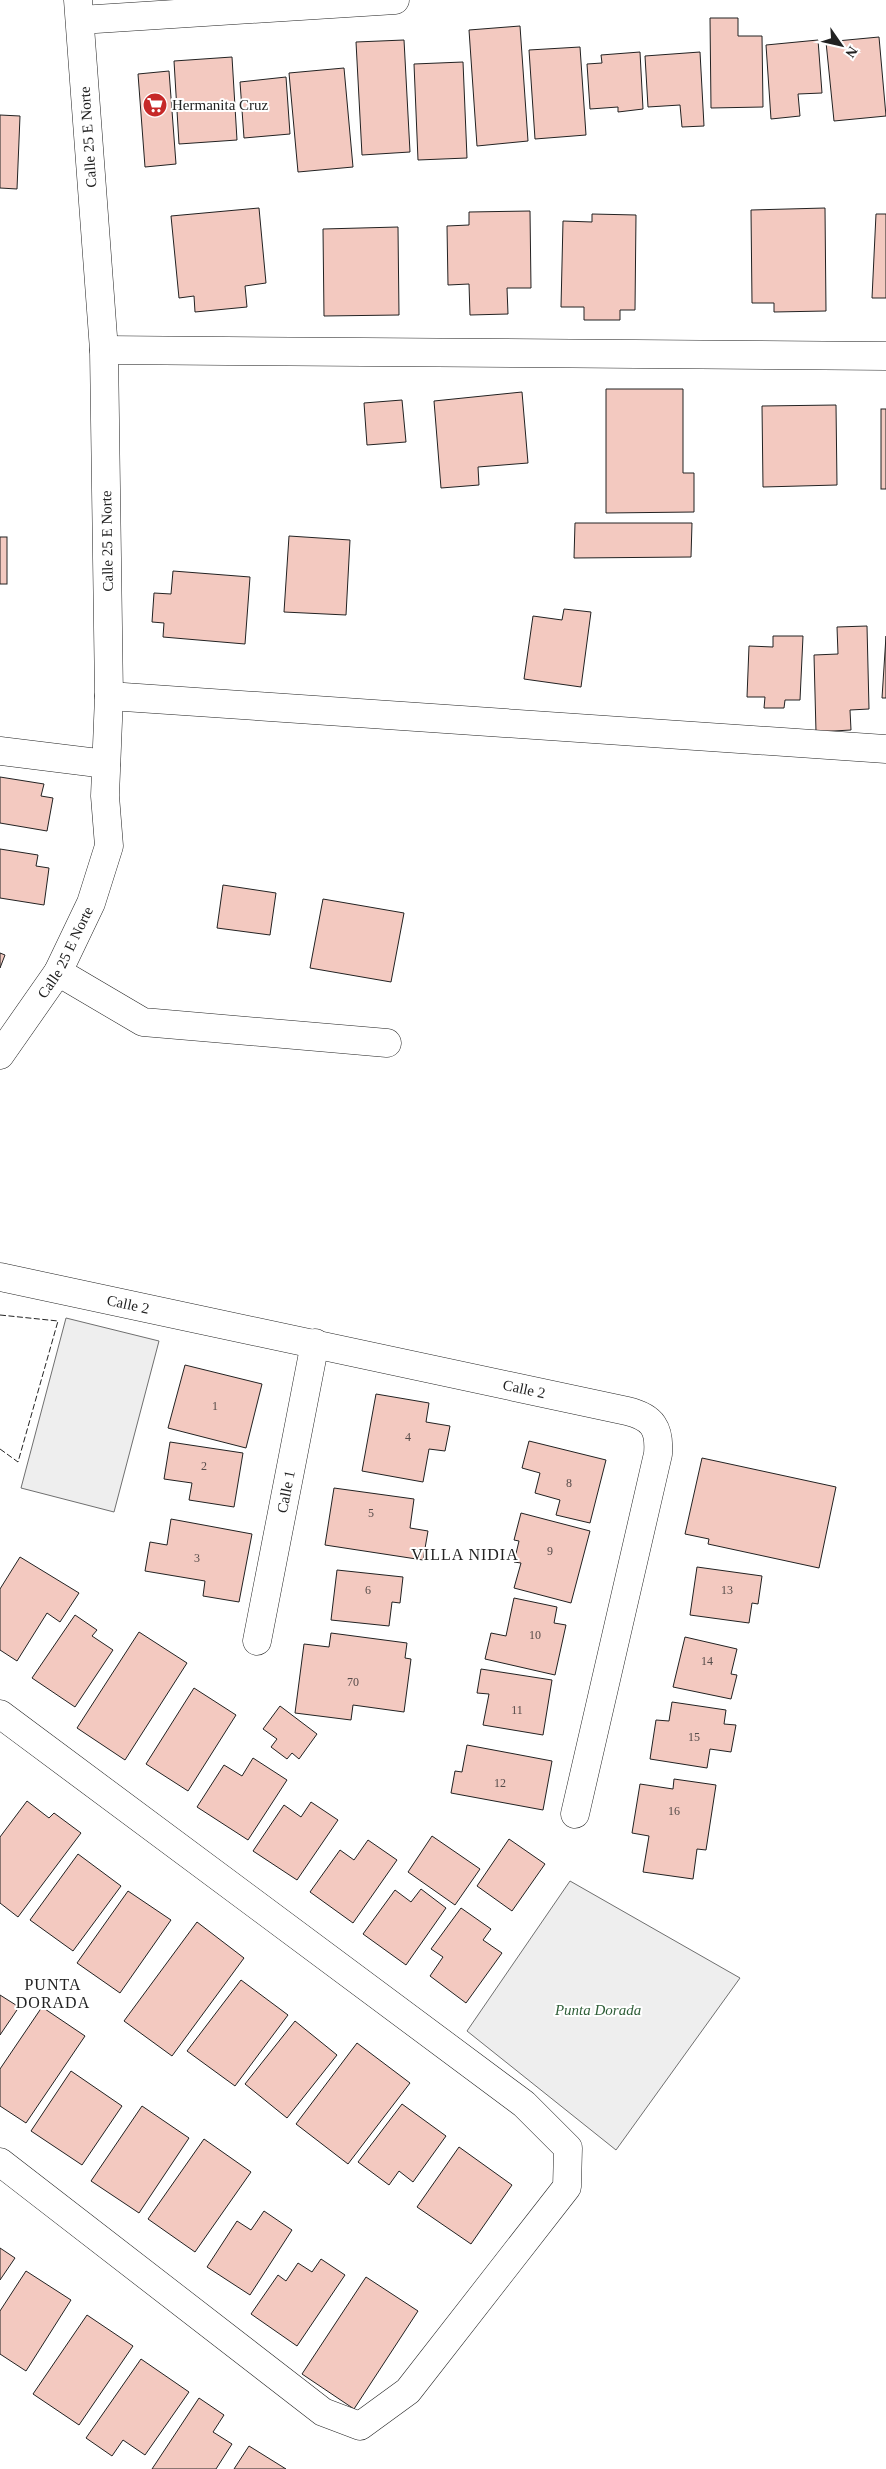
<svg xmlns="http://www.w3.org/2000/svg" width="886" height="2469" viewBox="0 0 886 2469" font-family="'Times New Roman',serif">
  <rect width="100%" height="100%" fill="#fff"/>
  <g fill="#eee" stroke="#6f6f6f">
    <polygon points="66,1318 159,1341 114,1512 21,1488"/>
    <polygon points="570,1881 740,1978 616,2150 467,2031"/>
  </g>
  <g fill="#f3c9c0" stroke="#222">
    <polygon points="710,18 738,18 738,36 762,36 763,107 711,108"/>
    <polygon points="520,26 528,141 477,146 469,30"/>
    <polygon points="879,37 886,116 834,121 826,42"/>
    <polygon points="404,40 410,152 362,155 356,42"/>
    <polygon points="818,40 822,93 798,94 800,116 771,119 766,45"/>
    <polygon points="580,47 586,135 535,139 529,50"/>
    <polygon points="640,52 643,109 618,112 618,107 590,109 587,64 602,63 601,55"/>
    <polygon points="700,52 704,126 682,127 680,105 648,107 645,56"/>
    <polygon points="232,57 237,140 179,144 174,61"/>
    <polygon points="463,62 467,158 418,160 414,64"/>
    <polygon points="344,68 353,167 298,172 289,73"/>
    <polygon points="169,71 176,164 145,167 138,74"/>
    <polygon points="286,77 290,134 244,138 240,82"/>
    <polygon points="0,115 20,116 17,189 0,188"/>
    <polygon points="259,208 266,283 245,286 247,307 195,312 194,296 179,298 171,216"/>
    <polygon points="825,208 826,311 774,312 774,303 752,303 751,210"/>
    <polygon points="530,211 531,288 507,288 508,314 470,315 469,284 448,285 447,226 469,225 469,212"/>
    <polygon points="592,214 636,215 635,310 620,310 620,320 584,320 584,307 561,307 563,221 592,222"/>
    <polygon points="876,214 886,214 886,298 872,298"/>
    <polygon points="398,227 399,315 324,316 323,229"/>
    <polygon points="606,389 683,389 683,473 694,473 694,512 606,513"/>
    <polygon points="522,392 528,463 478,467 479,485 441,488 434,401"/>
    <polygon points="402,400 406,442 367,445 364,403"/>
    <polygon points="836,405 837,485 763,487 762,406"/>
    <rect x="881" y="409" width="5" height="80"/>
    <polygon points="575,523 692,523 691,557 574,558"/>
    <polygon points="289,536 350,540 346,615 284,612"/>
    <rect x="0" y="537" width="7" height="47"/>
    <polygon points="173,571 250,577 245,644 163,637 164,623 152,622 154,593 171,594"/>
    <polygon points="564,609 591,612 581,687 524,679 533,616 562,620"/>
    <polygon points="867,626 869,709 850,710 851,730 816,732 814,655 838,654 837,627"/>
    <polygon points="773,636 803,636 800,700 785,700 784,708 764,708 765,697 747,697 749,646 773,647"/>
    <polygon points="886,636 886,698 882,698"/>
    <polygon points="0,777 44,784 41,796 53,798 47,831 0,823"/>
    <polygon points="0,849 38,855 36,866 49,868 44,905 0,898"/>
    <polygon points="223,885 276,893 270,935 217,928"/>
    <polygon points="323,899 404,913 391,982 310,968"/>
    <polygon points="0,953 5,955 0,968"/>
    <polygon points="185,1365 262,1384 246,1448 168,1428"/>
    <polygon points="376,1394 429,1403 426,1422 450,1426 445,1451 429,1449 423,1482 362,1471"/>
    <polygon points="529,1441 606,1460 590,1523 556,1515 560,1500 535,1493 540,1473 522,1468"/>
    <polygon points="170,1442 243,1453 234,1507 189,1500 192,1483 164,1479"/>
    <polygon points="702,1458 836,1487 819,1568 708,1544 709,1539 685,1534"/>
    <polygon points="334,1488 414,1499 410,1528 428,1531 423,1560 325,1545"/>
    <polygon points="521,1513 590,1531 571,1603 514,1588 521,1563 514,1562 519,1541 514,1540"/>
    <polygon points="171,1519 252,1534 239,1602 203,1596 205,1581 145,1571 150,1542 167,1545"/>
    <polygon points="20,1557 79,1593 60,1622 47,1613 17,1661 0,1650 0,1589"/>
    <polygon points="697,1567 762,1576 758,1604 752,1603 749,1623 690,1615"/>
    <polygon points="337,1570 403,1577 400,1603 392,1602 389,1626 331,1620"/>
    <polygon points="514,1598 557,1607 554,1623 566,1625 555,1675 485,1659 491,1633 506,1636"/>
    <polygon points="75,1615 97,1630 92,1636 113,1650 75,1707 32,1678"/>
    <polygon points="139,1632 187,1663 125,1760 77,1728"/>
    <polygon points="331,1633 407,1643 405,1658 411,1659 404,1712 353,1705 351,1720 295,1713 304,1644 329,1647"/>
    <polygon points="685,1637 737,1649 731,1674 737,1675 731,1699 673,1687"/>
    <polygon points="481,1669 552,1680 543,1735 483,1725 489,1694 477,1693"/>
    <polygon points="194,1688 236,1715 188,1791 146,1764"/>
    <polygon points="672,1702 726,1710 724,1724 736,1725 731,1752 710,1749 707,1768 650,1759 656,1720 669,1721"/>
    <polygon points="280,1706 317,1734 299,1759 292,1753 287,1759 271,1747 277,1739 263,1729"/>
    <polygon points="467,1745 552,1761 543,1810 451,1793 455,1771 462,1772"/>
    <polygon points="253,1758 287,1780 248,1840 197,1807 224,1765 242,1776"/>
    <polygon points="674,1779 716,1785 706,1850 697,1849 693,1879 643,1872 649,1836 632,1833 640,1784 673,1789"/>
    <polygon points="27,1801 49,1818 54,1813 81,1833 18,1917 0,1903 0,1837"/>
    <polygon points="311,1802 338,1820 297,1880 253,1851 284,1805 301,1817"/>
    <polygon points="432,1836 480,1869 455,1905 408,1872"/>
    <polygon points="509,1839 545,1864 512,1911 477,1886"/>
    <polygon points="368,1840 397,1860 353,1923 310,1892 340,1850 354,1860"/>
    <polygon points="78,1854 121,1886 73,1951 30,1920"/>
    <polygon points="421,1889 446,1908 406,1965 363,1934 395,1890 411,1902"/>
    <polygon points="128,1891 171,1920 120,1993 77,1963"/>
    <polygon points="461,1908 491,1929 483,1940 502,1953 466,2003 430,1976 443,1957 431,1949"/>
    <polygon points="197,1922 244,1958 172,2056 124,2021"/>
    <polygon points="241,1980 288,2015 235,2086 187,2051"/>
    <polygon points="0,1995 19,2007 0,2035"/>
    <polygon points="42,2007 85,2036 26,2123 0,2106 0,2069"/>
    <polygon points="295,2021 337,2055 287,2118 245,2084"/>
    <polygon points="357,2043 410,2083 348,2164 296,2124"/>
    <polygon points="71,2071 122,2106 82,2165 31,2131"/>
    <polygon points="402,2104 446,2136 413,2182 399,2171 389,2185 358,2162"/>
    <polygon points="142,2106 189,2138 139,2213 91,2181"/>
    <polygon points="204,2139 251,2172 195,2252 148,2219"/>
    <polygon points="459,2147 512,2185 471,2244 417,2207"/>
    <polygon points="264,2211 292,2230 250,2295 207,2267 237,2221 251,2230"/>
    <polygon points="0,2248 15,2258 0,2280"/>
    <polygon points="321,2259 345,2275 297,2346 251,2314 278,2275 286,2281 298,2263 312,2272"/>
    <polygon points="26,2271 71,2300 26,2371 0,2354 0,2311"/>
    <polygon points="366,2277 418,2311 354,2409 302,2374"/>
    <polygon points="87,2315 133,2346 79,2425 33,2394"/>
    <polygon points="141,2359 189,2392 145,2455 123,2440 112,2456 86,2438"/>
    <polygon points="199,2398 224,2415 213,2432 232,2444 216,2469 152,2469"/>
    <polygon points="249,2446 286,2469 234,2469"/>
  </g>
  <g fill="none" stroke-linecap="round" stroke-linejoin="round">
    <defs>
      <g id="street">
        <polyline points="80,20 395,0"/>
        <polyline points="104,350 886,356"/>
        <polyline points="109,696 886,749"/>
        <polyline points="0,751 106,764"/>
        <polyline points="58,972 143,1022 387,1043"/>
        <path id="s1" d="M0,1277L627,1411C653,1417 660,1429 658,1454L575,1814"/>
        <path id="s2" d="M257,1641L315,1343"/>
        <polyline points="0,1714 524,2104 568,2148 567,2187 408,2391 360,2426 323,2412 0,2162"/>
      </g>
      <g id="secondary">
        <path id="s3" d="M0,1055L58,972L91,903L109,846L105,796L109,696L104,350L78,0"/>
      </g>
    </defs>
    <use href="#street" stroke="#222" stroke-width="29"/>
    <use href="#secondary" stroke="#222" stroke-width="29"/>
    <use href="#street" stroke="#fff" stroke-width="28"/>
    <use href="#secondary" stroke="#fff" stroke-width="28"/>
    <polyline stroke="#222" stroke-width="1" stroke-dasharray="6 2.5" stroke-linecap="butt" points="0,1315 58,1321 18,1462 0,1449"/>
  </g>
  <defs>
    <symbol id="supermarket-disc" viewBox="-11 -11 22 22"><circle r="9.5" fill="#c62828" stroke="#fff"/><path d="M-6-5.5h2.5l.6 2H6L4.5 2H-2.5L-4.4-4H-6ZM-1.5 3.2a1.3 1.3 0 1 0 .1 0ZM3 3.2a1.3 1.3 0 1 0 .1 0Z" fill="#fff"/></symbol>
  </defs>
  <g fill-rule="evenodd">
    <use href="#supermarket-disc" x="141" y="91" width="28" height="28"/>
  </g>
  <g text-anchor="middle" stroke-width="4" stroke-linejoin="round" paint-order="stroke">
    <g font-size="12" fill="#564c4a">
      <text x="215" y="1410">1</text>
      <text x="408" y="1441">4</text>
      <text x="204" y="1470">2</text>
      <text x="569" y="1487">8</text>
      <text x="371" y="1517">5</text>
      <text x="550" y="1555">9</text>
      <text x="197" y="1562">3</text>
      <text x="368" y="1594">6</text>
      <text x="727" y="1594">13</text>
      <text x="535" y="1639">10</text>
      <text x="707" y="1665">14</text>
      <text x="353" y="1686">70</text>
      <text x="517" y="1714">11</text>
      <text x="694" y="1741">15</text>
      <text x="500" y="1787">12</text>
      <text x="674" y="1815">16</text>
    </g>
    <g font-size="15" fill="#222" stroke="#fff" text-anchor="start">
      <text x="172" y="110">Hermanita Cruz</text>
    </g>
    <g font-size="15" fill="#222" stroke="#fff">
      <text transform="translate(88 137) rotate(-94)" y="5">Calle 25 E Norte</text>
      <text transform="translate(107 541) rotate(-91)" y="5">Calle 25 E Norte</text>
      <text dy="5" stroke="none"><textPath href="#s3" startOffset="122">Calle 25 E Norte</textPath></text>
      <text dy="5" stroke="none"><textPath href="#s1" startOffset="131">Calle 2</textPath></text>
      <text dy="5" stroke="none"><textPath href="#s1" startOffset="536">Calle 2</textPath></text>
      <text dy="5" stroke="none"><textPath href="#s2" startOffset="152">Calle 1</textPath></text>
    </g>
    <g font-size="15" font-style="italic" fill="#2f5e38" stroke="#fff">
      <text x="598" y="2015">Punta Dorada</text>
    </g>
    <g font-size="16" letter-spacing="1" fill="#222" stroke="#fff">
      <text x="465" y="1560">VILLA NIDIA</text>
      <text x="53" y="1990">PUNTA<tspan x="53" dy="18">DORADA</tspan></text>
    </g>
  </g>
  <g transform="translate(841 45) rotate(124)" stroke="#ffffff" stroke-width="4" paint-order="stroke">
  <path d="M0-4L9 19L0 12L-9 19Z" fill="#222222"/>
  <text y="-8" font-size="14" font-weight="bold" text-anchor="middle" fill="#222222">N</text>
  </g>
</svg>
